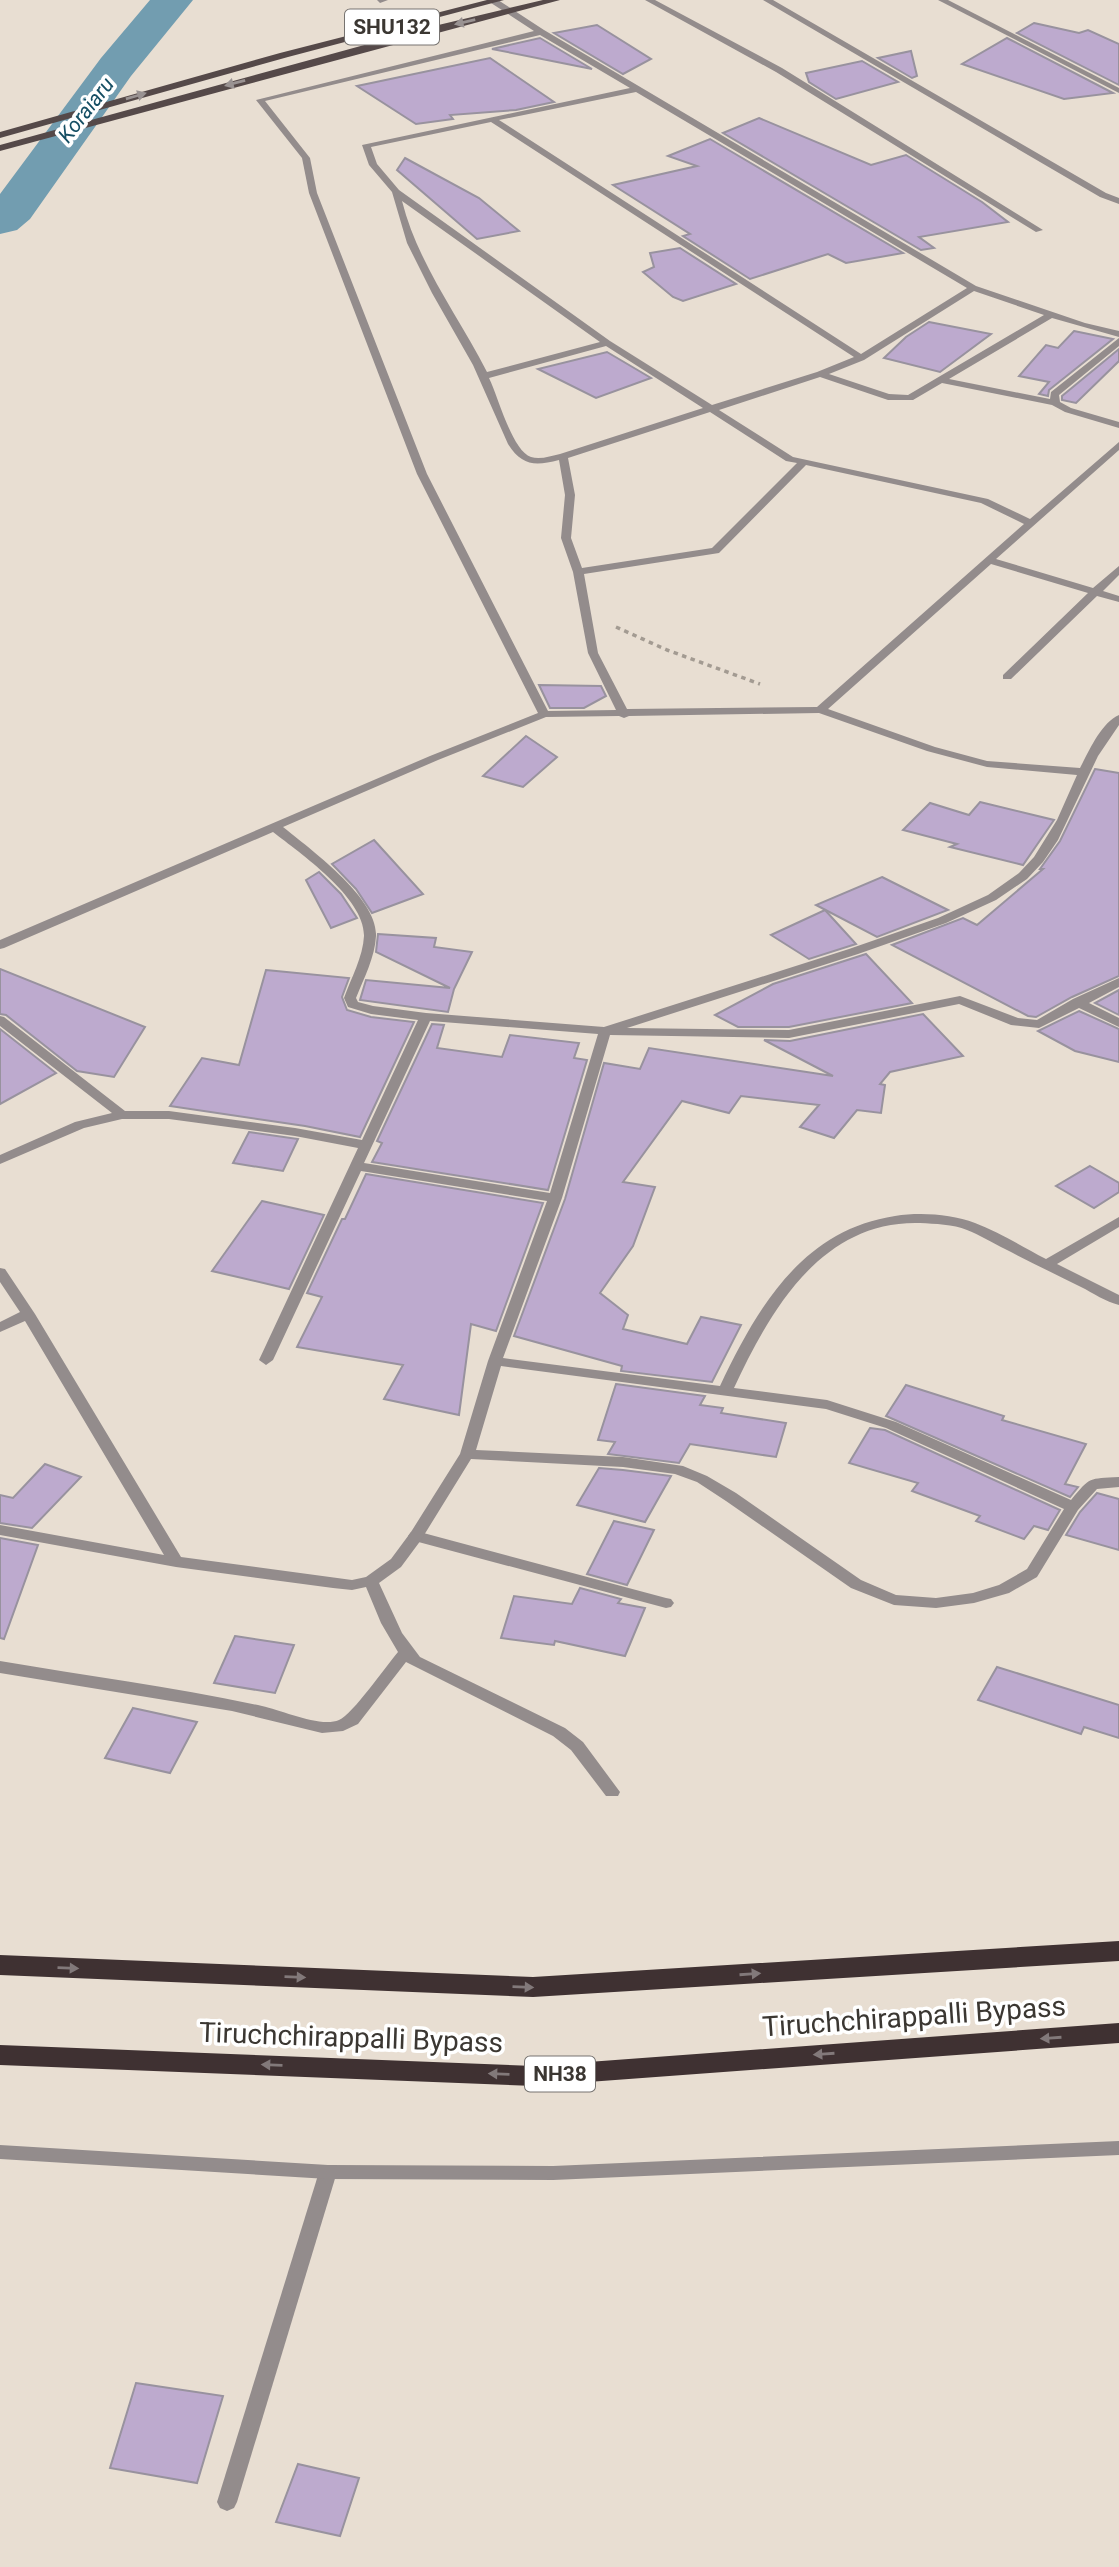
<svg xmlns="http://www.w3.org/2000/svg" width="1119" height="2567" viewBox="0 0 1119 2567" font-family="Roboto,sans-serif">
  <rect width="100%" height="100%" fill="#e8ded2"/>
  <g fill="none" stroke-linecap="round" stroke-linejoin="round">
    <polygon fill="#729db0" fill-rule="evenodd" points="150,0 193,0 131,76 30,219 17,230 0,234 0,194 101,58"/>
  </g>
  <g fill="#bdaace" stroke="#98929e" stroke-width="2">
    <polygon points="1034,23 1079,33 1088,30 1119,44 1119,85 1017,33"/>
    <polygon points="597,25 651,59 623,74 554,33"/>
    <polygon points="540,38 592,69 492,49"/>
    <polygon points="1007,38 1113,93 1064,99 962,64"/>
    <polygon points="911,51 917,76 912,78 878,58"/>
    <polygon points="490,58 554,102 516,110 450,115 453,119 416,124 357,86"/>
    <polygon points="862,61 898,82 836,99 809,82 806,73"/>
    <polygon points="759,118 871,165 906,155 982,202 1008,222 919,237 934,248 921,250 723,133"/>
    <polygon points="710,139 903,253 846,263 828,254 750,279 683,236 690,234 613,185 697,166 668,156"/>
    <polygon points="405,158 479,198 519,231 477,239 397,170"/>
    <polygon points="680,248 736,284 683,301 673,297 643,272 654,267 650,253"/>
    <polygon points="929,322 991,334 940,372 884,358 906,337"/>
    <polygon points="1074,331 1113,339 1049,390 1048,396 1039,394 1049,382 1019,376 1046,345 1058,348"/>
    <polygon points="1119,349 1119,361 1076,403 1062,400 1062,396"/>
    <polygon points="607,352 651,378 596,398 538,369"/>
    <polygon points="539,685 601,686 606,696 584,708 550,708"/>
    <polygon points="526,736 557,757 523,787 483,776"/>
    <polygon points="1095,769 1119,773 1119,976 1072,997 1036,1017 1028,1016 892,945 963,918 977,925 1043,869 1040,869 1060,841"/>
    <polygon points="980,802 1054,820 1023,865 950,847 957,844 903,830 930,803 969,815"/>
    <polygon points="374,840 423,894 372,913 356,889 332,864"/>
    <polygon points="319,872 341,894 357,918 331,928 306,880"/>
    <polygon points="882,877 948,910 877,937 816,905"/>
    <polygon points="825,910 856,944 809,959 771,935"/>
    <polygon points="378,934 436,938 434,947 472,952 454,989 448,1012 360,1000 366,980 450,988 376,952"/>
    <polygon points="866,954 912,1003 789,1027 738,1027 715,1015 773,984"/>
    <polygon points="0,969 145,1027 114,1077 77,1071 6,1015 0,1014"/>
    <polygon points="266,970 349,978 342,997 347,1010 371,1017 414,1022 360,1137 305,1126 170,1106 202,1058 239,1065"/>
    <polygon points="1119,990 1119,1015 1095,1003"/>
    <polygon points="1079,1011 1119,1029 1119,1062 1075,1051 1038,1031"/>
    <polygon points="923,1014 963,1056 890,1072 880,1084 885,1085 881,1113 857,1110 834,1138 800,1127 819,1105 741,1096 729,1113 682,1101 623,1182 655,1187 633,1246 600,1293 628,1315 623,1329 687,1344 701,1317 741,1325 712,1382 621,1371 622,1366 514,1336 565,1199 604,1063 640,1069 649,1048 833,1076 764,1040 790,1041"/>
    <polygon points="432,1024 444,1025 437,1048 502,1057 510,1035 579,1043 574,1058 587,1060 548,1190 372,1162 382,1143 377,1141"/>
    <polygon points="0,1029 56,1073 0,1104"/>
    <polygon points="249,1132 298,1139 283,1171 233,1163"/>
    <polygon points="1090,1166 1119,1183 1119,1192 1094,1208 1056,1186"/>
    <polygon points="366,1174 543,1203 496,1331 471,1324 459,1415 384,1399 403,1365 297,1347 322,1297 307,1293 342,1219 345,1219"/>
    <polygon points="262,1201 324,1215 289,1289 212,1271"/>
    <polygon points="616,1384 705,1396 700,1405 723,1408 721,1413 786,1423 776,1457 690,1444 679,1463 608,1454 615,1442 598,1440"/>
    <polygon points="906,1385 1004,1416 1002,1420 1086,1444 1065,1484 1078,1487 1070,1497 886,1416"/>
    <polygon points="870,1428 885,1430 1060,1510 1048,1530 1034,1526 1024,1539 976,1521 980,1516 912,1491 918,1483 849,1463"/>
    <polygon points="45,1464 81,1477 32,1528 0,1523 0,1495 13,1498"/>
    <polygon points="599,1468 623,1470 671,1476 645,1522 577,1505"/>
    <polygon points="1097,1493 1119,1499 1119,1550 1066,1535 1080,1512"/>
    <polygon points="614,1521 654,1530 627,1585 587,1574"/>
    <polygon points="0,1538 38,1545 4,1639 0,1638"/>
    <polygon points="580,1588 621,1599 618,1603 645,1608 625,1656 555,1641 554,1645 501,1638 514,1596 572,1604"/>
    <polygon points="235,1636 294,1645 275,1693 214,1683"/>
    <polygon points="997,1667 1119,1705 1119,1738 1084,1727 1081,1734 978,1700"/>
    <polygon points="133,1708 197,1722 170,1773 105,1758"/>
    <polygon points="136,2383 223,2396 197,2483 110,2468"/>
    <polygon points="298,2464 359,2478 340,2536 276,2522"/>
  </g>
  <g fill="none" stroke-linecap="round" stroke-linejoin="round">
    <polyline stroke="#a39b92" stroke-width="3.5" stroke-dasharray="4.5 4.5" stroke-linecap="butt" points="616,627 667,650 760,684"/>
    <g fill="#938c8c" fill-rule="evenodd">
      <polygon points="377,0 388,0 380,3"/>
      <polygon points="416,1531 666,1598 671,1599 674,1603 671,1607 666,1608 411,1540 408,1536 411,1532"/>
      <polygon points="328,2165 334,2167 337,2172 237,2502 234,2508 227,2511 220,2508 217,2502 319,2172 322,2167"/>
    </g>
    <g fill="#938c8c" fill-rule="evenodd">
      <path d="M491,0H498L544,30L976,286L1085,323L1119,331V337L1052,318L949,379L1050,399L1051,392L1119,338V346L1059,395L1060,402L1071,408L1119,422V428L1065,412L1052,405L942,383L913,400H888L820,377L719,410L793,457L988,499L1030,519L1119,442V450L996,559L1093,588L1119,566V575L1103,591L1119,596V602L1097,596L1011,679H1003V675L1088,593L991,564L828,709L935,747L987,761L1080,768C1089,751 1101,723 1119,715V725L1098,756L1058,840L1043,862L1027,879L996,900L946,923L858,954L627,1028L789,1030L960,996L1018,1018L1037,1020L1073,999L1119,978V987L1089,1003L1119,1018V1027L1079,1008L1039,1028L1011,1025L959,1004L789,1038L610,1035L562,1198L503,1358L720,1386C757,1308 802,1230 895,1216C920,1212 951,1214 975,1223C999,1232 1023,1247 1046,1259L1119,1217V1227L1057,1264L1119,1295V1305C1106,1302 1093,1293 1081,1287C1055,1274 1030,1262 1005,1249C993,1243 980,1235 967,1230C953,1224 935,1224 920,1223C821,1220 770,1311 734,1388L827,1400L896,1422L1071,1500C1091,1476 1088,1479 1119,1477V1487L1097,1489L1078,1510L1037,1577L1009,1593L974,1603L936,1608L894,1605L851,1588L726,1501L697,1482L675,1474L623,1467L471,1459L421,1540L401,1567L379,1583L402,1633L420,1657L565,1728L583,1742L620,1792L618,1796H606L571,1750L553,1736L406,1662L358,1724L343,1731L322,1733L232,1711L0,1673V1661C87,1676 175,1687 262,1706C282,1710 320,1728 339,1720C353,1714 386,1666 398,1652L381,1623L366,1587L352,1590L333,1588L176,1567L0,1535V1525L164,1555L25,1321L0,1332V1322L20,1312L0,1282V1268L5,1269L35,1314L181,1557L352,1580L366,1577L391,1559L411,1532L460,1454L488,1361L547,1201L361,1171L273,1360L266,1365L259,1360L358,1148L295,1136L169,1119H122L84,1128L0,1164V1155L75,1122L112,1113L0,1026V1016L4,1017L125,1111H169L295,1128L362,1140L418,1020L371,1014L348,1007L344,998C351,978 363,957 364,936C365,898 300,853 273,832L4,948L0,949V940L430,756L538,713L417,474L309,193L302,158L256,100L534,31L491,3ZM540,35L630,88L362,145L369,165L392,192L407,243L432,293L473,365L508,444C522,466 535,466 559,460L565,495L561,538L573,572L588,653L616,710L548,711L427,474L317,193L310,158L265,101ZM636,92L967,288L861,354L499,120ZM491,122L854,357L817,372L712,405L610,341L399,190L377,164L371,147ZM402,201L600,342L487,372C458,315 418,264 402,201ZM974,291L1044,315L908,395L889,394L829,374L864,360ZM606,346L703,408L560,454C551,456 540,460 531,457C512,451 498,396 489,378ZM710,412L786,461L797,463L712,548L582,568L571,538L575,495L568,458ZM806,465L981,503L1024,524L817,707L627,709L598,653L584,574L719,553ZM819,713L927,751L987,767L1077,775L1057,820L1034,857L1019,873L988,895L938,918L849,949L604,1027L426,1013L373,1006L358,1002L356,998C364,978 375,957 376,936C378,898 310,849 283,827L438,760L546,717L619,716L624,718L629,716ZM430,1021L598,1034L550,1193L364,1163ZM501,1366L826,1409L886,1428L1064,1509L1027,1569L999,1585L973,1593L936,1598L896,1595L861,1580L736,1493L707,1476L683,1466L623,1457L476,1450Z"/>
      <polygon points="645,0 655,0 782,68 1043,230 1036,232 776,72"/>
      <polygon points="763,0 773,0 1106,193 1119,198 1119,204 1100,197"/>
      <polygon points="938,0 948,0 1119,88 1119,93"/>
      <polygon points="1119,2141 1119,2155 553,2180 328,2179 0,2159 0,2145 328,2165 553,2166"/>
    </g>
    <g fill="#554949" fill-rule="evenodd">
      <polygon points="487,0 504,0 288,57 0,138 0,132 280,53"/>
      <polygon points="543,0 560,0 0,151 0,145 430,27"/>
    </g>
    <g fill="#3f3132" fill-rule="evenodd">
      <polygon points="1119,1941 1119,1961 533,1997 0,1975 0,1955 533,1977"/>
      <polygon points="1119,2023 1119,2043 534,2086 0,2065 0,2045 534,2066"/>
    </g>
  </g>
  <defs><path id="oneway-solid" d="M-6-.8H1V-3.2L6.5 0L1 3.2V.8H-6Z" transform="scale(1.75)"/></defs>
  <g fill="#999292">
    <use href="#oneway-solid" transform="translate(465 22) rotate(167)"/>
    <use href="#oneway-solid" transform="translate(235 83) rotate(165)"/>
    <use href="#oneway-solid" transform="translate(136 96) rotate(-16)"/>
  </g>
  <g fill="#82797a">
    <use href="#oneway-solid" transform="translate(68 1968) rotate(2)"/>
    <use href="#oneway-solid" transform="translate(750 1974) rotate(-4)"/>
    <use href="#oneway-solid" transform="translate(295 1977) rotate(2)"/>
    <use href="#oneway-solid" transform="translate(523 1987) rotate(2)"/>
    <use href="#oneway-solid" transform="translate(1051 2038) rotate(176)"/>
    <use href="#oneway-solid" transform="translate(824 2054) rotate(176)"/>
    <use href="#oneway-solid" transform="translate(272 2065) rotate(-178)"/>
    <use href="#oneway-solid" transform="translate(499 2074) rotate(-178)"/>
  </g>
  <g text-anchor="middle" stroke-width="7" stroke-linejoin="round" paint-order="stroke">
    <g fill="#fff" stroke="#767370" stroke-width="2">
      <rect x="345" y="9.5" width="94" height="35" rx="5"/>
      <rect x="525" y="2056.5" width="70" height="35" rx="5"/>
    </g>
    <g font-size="21" font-weight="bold" fill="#3b3732">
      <text x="392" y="34">SHU132</text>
      <text x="560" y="2081">NH38</text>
    </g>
    <g font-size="21" font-style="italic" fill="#154e63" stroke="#fff">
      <text transform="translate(86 110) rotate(-52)" y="7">Koraiaru</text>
    </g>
    <g font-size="28" fill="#3b3732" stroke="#fff">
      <text transform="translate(914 2016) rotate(-4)" y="10">Tiruchchirappalli Bypass</text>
      <text transform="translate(351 2037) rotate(2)" y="10">Tiruchchirappalli Bypass</text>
    </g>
  </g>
</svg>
